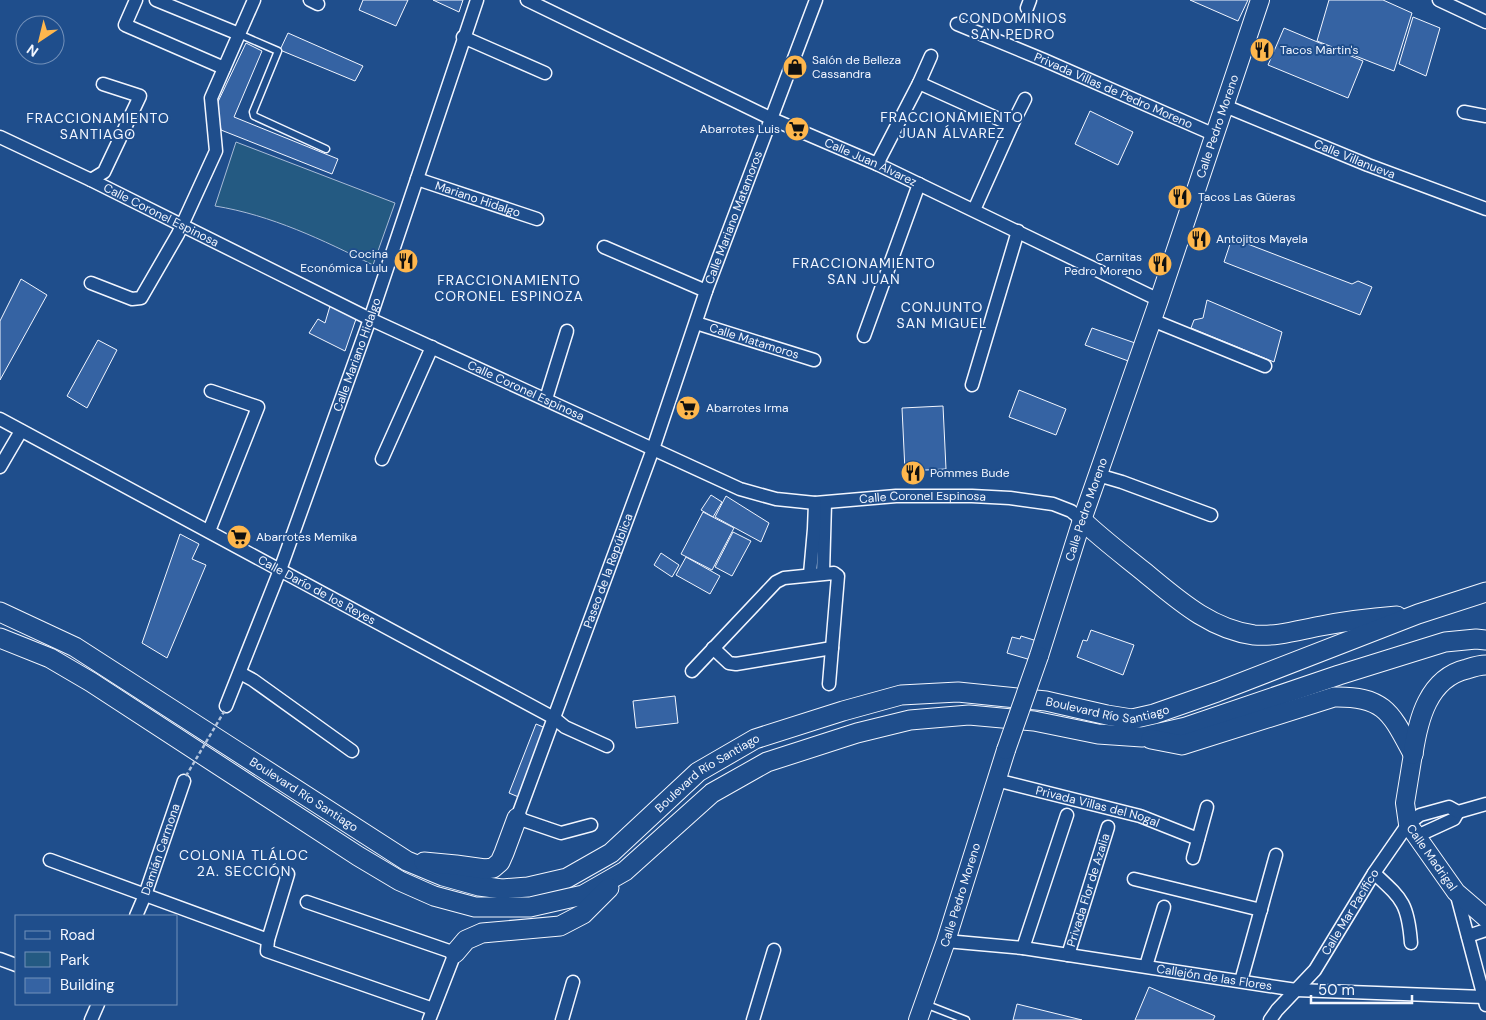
<svg xmlns="http://www.w3.org/2000/svg" width="1486" height="1020" viewBox="0 0 1486 1020" font-family="'DM Sans',sans-serif">
  <rect width="100%" height="100%" fill="#1f4e8c"/>
  <path fill="#245a82" stroke="#a8bbd7" d="M236,142L395,203L373,265C323,240 271,215 215,206Z"/>
  <g fill="#3563a3" stroke="#f2f6ff">
    <polygon points="363,0 408,0 396,26 359,10"/>
    <polygon points="433,0 463,0 459,12"/>
    <polygon points="1190,0 1248,0 1238,21"/>
    <polygon points="1329,0 1383,0 1412,13 1394,71 1317,41"/>
    <polygon points="1413,17 1440,28 1426,76 1399,64"/>
    <polygon points="1284,28 1363,61 1348,98 1268,65"/>
    <polygon points="288,33 363,66 355,81 280,50"/>
    <polygon points="246,43 262,51 234,117 338,159 332,174 221,130 216,106"/>
    <polygon points="1090,111 1133,132 1118,165 1075,144"/>
    <polygon points="1232,238 1352,284 1358,281 1372,287 1360,315 1224,262"/>
    <polygon points="21,279 47,295 0,380 0,321"/>
    <polygon points="1207,300 1282,332 1274,362 1191,328 1194,320 1203,318"/>
    <polygon points="330,306 356,319 345,351 309,333 318,319 325,323"/>
    <polygon points="1092,328 1138,344 1131,362 1085,345"/>
    <polygon points="98,340 117,350 87,408 67,396"/>
    <polygon points="1019,390 1066,409 1056,435 1009,417"/>
    <polygon points="943,406 946,469 905,471 902,408"/>
    <polygon points="711,495 722,502 713,517 701,510"/>
    <polygon points="726,496 769,523 761,542 715,517"/>
    <polygon points="703,512 734,528 712,570 681,554"/>
    <polygon points="733,532 751,541 732,576 715,567"/>
    <polygon points="180,534 199,544 192,559 206,565 167,658 142,643"/>
    <polygon points="661,553 679,565 672,577 654,565"/>
    <polygon points="686,557 720,576 710,594 676,575"/>
    <polygon points="1091,630 1134,645 1123,675 1077,657 1083,640 1087,641"/>
    <polygon points="1021,636 1037,641 1031,660 1007,653 1012,637 1020,639"/>
    <polygon points="675,696 678,723 636,728 633,701"/>
    <polygon points="536,724 548,729 521,798 509,793"/>
    <polygon points="1149,987 1215,1016 1213,1020 1135,1020"/>
    <polygon points="1017,1004 1082,1020 1013,1020"/>
  </g>
  <g fill="none" stroke-linecap="round" stroke-linejoin="round">
    <defs>
      <g id="lane">
        <polyline points="239,34 278,51 253,112 254,116 326,149"/>
        <polyline points="925,1004 966,1020"/>
      </g>
      <g id="street">
        <polyline points="136,0 125,25 224,68"/>
        <polyline points="156,0 239,34"/>
        <polyline points="310,0 318,4"/>
        <path id="s1" d="M527,0L772,119L877,164L1159,300"/>
        <polyline points="1439,0 1486,22"/>
        <polyline points="1027,8 1030,0"/>
        <path id="s2" d="M957,24L1044,60L1215,135"/>
        <polyline points="463,37 545,73"/>
        <polyline points="919,83 1012,125"/>
        <path id="s3" d="M1225,106L1368,165L1486,209"/>
        <polyline points="1464,112 1486,116"/>
        <path id="s4" d="M0,137L91,180L370,319L740,489L776,499L815,503L896,496H972L1010,498L1053,504L1071,511L1082,520"/>
        <polyline points="877,164 919,83 931,56"/>
        <path id="s5" d="M417,179L537,219"/>
        <polyline points="91,180 104,172 140,96 103,84"/>
        <polyline points="974,210 1012,125 1025,99"/>
        <polyline points="604,247 706,291"/>
        <polyline points="91,283 132,299 141,298 178,234 216,151 211,98 254,0"/>
        <polyline points="1152,320 1265,366"/>
        <path id="s6" d="M696,323L814,360"/>
        <polyline points="864,336 919,184"/>
        <polyline points="972,385 1018,231"/>
        <polyline points="546,399 567,331"/>
        <path id="s7" d="M0,419L554,718L565,727L607,746"/>
        <polyline points="382,459 432,347"/>
        <polyline points="0,467 21,431"/>
        <polyline points="1098,475 1122,482 1211,515"/>
        <polyline points="209,531 258,407 211,391"/>
        <polyline points="823,573 825,503"/>
        <polyline points="810,574 814,529 815,503"/>
        <polyline points="713,648 729,663 736,664 832,648"/>
        <polyline points="692,671 776,582 784,578 834,573 838,576 829,684"/>
        <polyline points="240,673 253,680 352,751"/>
        <path id="s8" d="M226,706L280,570L370,319L477,0"/>
        <path id="s9" d="M996,780L1140,816L1198,839"/>
        <path id="s10" d="M591,825L561,833L517,818L653,449L706,291L816,0"/>
        <polyline points="1417,836 1454,819 1458,812"/>
        <polyline points="1193,858 1207,807"/>
        <polyline points="50,860 268,940"/>
        <path d="M1374,873C1402,899 1408,903 1411,943"/>
        <polyline points="288,874 268,940 267,951 433,1009"/>
        <polyline points="1134,879 1261,910"/>
        <polyline points="1456,892 1486,1005"/>
        <polyline points="307,902 455,953 429,1020"/>
        <path id="s11" d="M136,916L145,895L184,781"/>
        <polyline points="1468,936 1486,930"/>
        <path id="s12" d="M946,941L1023,948L1296,990L1484,997"/>
        <polyline points="1023,948 1067,815"/>
        <path id="s13" d="M1068,955L1108,827"/>
        <polyline points="0,959 16,965"/>
        <polyline points="1146,966 1164,907"/>
        <polyline points="1241,981 1276,855"/>
        <polyline points="91,1020 98,1004"/>
        <polyline points="562,1020 573,982"/>
        <polyline points="753,1020 774,950"/>
        <path id="s14" d="M1270,1020L1277,1010L1315,970L1374,873L1408,824L1420,815L1449,807L1458,812L1486,804"/>
      </g>
      <g id="secondary">
        <path id="s15" d="M1039,656L1082,520L1159,300L1260,0"/>
        <path id="s16" d="M1413,754L1405,803L1408,824L1456,892L1486,918"/>
        <path id="s17" d="M918,1020L946,941L1006,750"/>
      </g>
      <g id="primary">
        <path d="M1082,520C1102,539 1122,554 1143,571C1176,598 1209,629 1254,635C1276,637 1299,630 1321,626C1346,621 1372,618 1397,616"/>
        <path id="s18" d="M0,612L75,647L407,861L443,876L479,886L502,889L528,887L567,878L611,853L698,772L755,739L843,711L901,695L958,692L1046,701L1107,715L1132,719L1154,714L1217,692L1418,614L1486,592"/>
        <polyline points="0,638 50,658 91,682 358,856 400,881 434,896 475,907 530,907 583,895 625,871 712,793 767,762 857,733 910,720 969,715 1034,721 1098,734 1142,737 1186,727 1339,675 1445,642 1476,639 1486,640"/>
        <path d="M1151,739L1182,745L1334,697C1385,696 1391,713 1413,754"/>
        <path d="M1413,754C1418,720 1428,678 1467,669C1473,667 1479,665 1486,665"/>
        <polyline points="424,862 456,865 485,869 493,868 500,862 504,853 517,818"/>
        <polyline points="455,953 466,940 482,933 560,926 583,914 609,888"/>
      </g>
    </defs>
    <use href="#lane" stroke="#f2f6ff" stroke-width="9"/>
    <use href="#street" stroke="#f2f6ff" stroke-width="15"/>
    <use href="#secondary" stroke="#f2f6ff" stroke-width="20"/>
    <use href="#primary" stroke="#f2f6ff" stroke-width="21"/>
    <use href="#lane" stroke="#1f4e8c" stroke-width="6"/>
    <use href="#street" stroke="#1f4e8c" stroke-width="12"/>
    <use href="#secondary" stroke="#1f4e8c" stroke-width="18"/>
    <use href="#primary" stroke="#1f4e8c" stroke-width="19"/>
    <defs>
      <polyline id="secondary-bridge" points="1006,750 1039,656"/>
    </defs>
    <use href="#secondary-bridge" stroke="#f2f6ff" stroke-width="20" stroke-linecap="butt"/>
    <polyline stroke="#b3c4dc" stroke-width="2.5" stroke-dasharray="4 2.5" stroke-linecap="butt" points="186,776 225,710"/>
    <use href="#secondary-bridge" stroke="#1f4e8c" stroke-width="18"/>
  </g>
  <defs>
    <symbol id="restaurant-disc" viewBox="-11 -11 22 22"><circle r="9.5" fill="#ffb74d" stroke="#1f4e8c"/><path d="M-5-6h1v4h1v-4h1v4h1v-4h1v5L-1.5 .5V6h-2V.5L-5-1ZM5-6V6H3V1.5H1.5Q1.5-4 5-6Z" fill="#111"/></symbol>
    <symbol id="shop-disc" viewBox="-11 -11 22 22"><circle r="9.5" fill="#ffb74d" stroke="#1f4e8c"/><path d="M-5-2.5h2.3a2.7 3.5 0 0 1 5.4 0H5L5.5 6h-11ZM-1.5-2.5h3a1.5 2.3 0 0 0-3 0Z" fill="#111"/></symbol>
    <symbol id="supermarket-disc" viewBox="-11 -11 22 22"><circle r="9.5" fill="#ffb74d" stroke="#1f4e8c"/><path d="M-6-5.5h2.5l.6 2H6L4.5 2H-2.5L-4.4-4H-6ZM-1.5 3.2a1.3 1.3 0 1 0 .1 0ZM3 3.2a1.3 1.3 0 1 0 .1 0Z" fill="#111"/></symbol>
  </defs>
  <g fill-rule="evenodd">
    <use href="#restaurant-disc" x="1248" y="36" width="28" height="28"/>
    <use href="#shop-disc" x="781" y="53" width="28" height="28"/>
    <use href="#supermarket-disc" x="783" y="115" width="28" height="28"/>
    <use href="#restaurant-disc" x="1166" y="183" width="28" height="28"/>
    <use href="#restaurant-disc" x="1185" y="225" width="28" height="28"/>
    <use href="#restaurant-disc" x="392" y="247" width="28" height="28"/>
    <use href="#restaurant-disc" x="1146" y="250" width="28" height="28"/>
    <use href="#supermarket-disc" x="674" y="394" width="28" height="28"/>
    <use href="#restaurant-disc" x="899" y="459" width="28" height="28"/>
    <use href="#supermarket-disc" x="225" y="523" width="28" height="28"/>
  </g>
  <g text-anchor="middle" stroke-width="4" stroke-linejoin="round" paint-order="stroke">
    <g font-size="12" fill="#f2f6ff" stroke="#1f4e8c" text-anchor="start">
      <text x="1280" y="54">Tacos Martin's</text>
      <text x="812" y="64">Salón de Belleza<tspan x="812" dy="14">Cassandra</tspan></text>
      <text x="780" y="133" text-anchor="end">Abarrotes Luis</text>
      <text x="1198" y="201">Tacos Las Güeras</text>
      <text x="1216" y="243">Antojitos Mayela</text>
      <text x="388" y="258" text-anchor="end">Cocina<tspan x="388" dy="14">Económica Lulu</tspan></text>
      <text x="1142" y="261" text-anchor="end">Carnitas<tspan x="1142" dy="14">Pedro Moreno</tspan></text>
      <text x="706" y="412">Abarrotes Irma</text>
      <text x="930" y="477">Pommes Bude</text>
      <text x="256" y="541">Abarrotes Memika</text>
    </g>
    <g font-size="12" fill="#f2f6ff" stroke="#1f4e8c">
      <text dy="4" stroke="none"><textPath href="#s2" startOffset="170">Privada Villas de Pedro Moreno</textPath></text>
      <text dy="4" stroke="none"><textPath href="#s15" startOffset="559">Calle Pedro Moreno</textPath></text>
      <text dy="4" stroke="none"><textPath href="#s3" startOffset="140">Calle Villanueva</textPath></text>
      <text dy="4" stroke="none"><textPath href="#s1" startOffset="380">Calle Juan Álvarez</textPath></text>
      <text dy="4" stroke="none"><textPath href="#s5" startOffset="64">Mariano Hidalgo</textPath></text>
      <text dy="4" stroke="none"><textPath href="#s4" startOffset="179">Calle Coronel Espinosa</textPath></text>
      <text dy="4" stroke="none"><textPath href="#s10" startOffset="716">Calle Mariano Matamoros</textPath></text>
      <text dy="4" stroke="none"><textPath href="#s6" startOffset="61">Calle Matamoros</textPath></text>
      <text dy="4" stroke="none"><textPath href="#s8" startOffset="375">Calle Mariano Hidalgo</textPath></text>
      <text dy="4" stroke="none"><textPath href="#s4" startOffset="584">Calle Coronel Espinosa</textPath></text>
      <text dy="4" stroke="none"><textPath href="#s4" startOffset="1004">Calle Coronel Espinosa</textPath></text>
      <text dy="4" stroke="none"><textPath href="#s15" startOffset="154">Calle Pedro Moreno</textPath></text>
      <text dy="4" stroke="none"><textPath href="#s10" startOffset="341">Paseo de la República</textPath></text>
      <text dy="4" stroke="none"><textPath href="#s7" startOffset="360">Calle Darío de los Reyes</textPath></text>
      <text dy="4" stroke="none"><textPath href="#s18" startOffset="1240">Boulevard Río Santiago</textPath></text>
      <text dy="4" stroke="none"><textPath href="#s18" startOffset="820">Boulevard Río Santiago</textPath></text>
      <text dy="4" stroke="none"><textPath href="#s18" startOffset="355">Boulevard Río Santiago</textPath></text>
      <text dy="4" stroke="none"><textPath href="#s9" startOffset="105">Privada Villas del Nogal</textPath></text>
      <text dy="4" stroke="none"><textPath href="#s11" startOffset="71">Damián Carmona</textPath></text>
      <text dy="4" stroke="none"><textPath href="#s16" startOffset="112">Calle Madrigal</textPath></text>
      <text dy="4" stroke="none"><textPath href="#s13" startOffset="68">Privada Flor de Azalia</textPath></text>
      <text dy="4" stroke="none"><textPath href="#s17" startOffset="132">Calle Pedro Moreno</textPath></text>
      <text dy="4" stroke="none"><textPath href="#s14" startOffset="135">Calle Mar Pacífico</textPath></text>
      <text dy="4" stroke="none"><textPath href="#s12" startOffset="271">Callejón de las Flores</textPath></text>
    </g>
    <g font-size="14" letter-spacing="1" fill="#f2f6ff" stroke="#1f4e8c">
      <text x="1013" y="23">CONDOMINIOS<tspan x="1013" dy="16">SAN PEDRO</tspan></text>
      <text x="952" y="122">FRACCIONAMIENTO<tspan x="952" dy="16">JUAN ÁLVAREZ</tspan></text>
      <text x="98" y="123">FRACCIONAMIENTO<tspan x="98" dy="16">SANTIAGO</tspan></text>
      <text x="864" y="268">FRACCIONAMIENTO<tspan x="864" dy="16">SAN JUAN</tspan></text>
      <text x="509" y="285">FRACCIONAMIENTO<tspan x="509" dy="16">CORONEL ESPINOZA</tspan></text>
      <text x="942" y="312">CONJUNTO<tspan x="942" dy="16">SAN MIGUEL</tspan></text>
      <text x="244" y="860">COLONIA TLÁLOC<tspan x="244" dy="16">2A. SECCIÓN</tspan></text>
    </g>
  </g>
  <rect x="15" y="915" width="162" height="90" fill="#1f4e8c" stroke="#7391ba"/>
  <rect x="25" y="931" width="25" height="8" fill="#1f4e8c" stroke="#7391ba"/>
  <text x="60" y="940" font-size="15" fill="#f2f6ff">Road</text>
  <rect x="25" y="952" width="25" height="15" fill="#245a82" stroke="#7391ba"/>
  <text x="60" y="965" font-size="15" fill="#f2f6ff">Park</text>
  <rect x="25" y="978" width="25" height="15" fill="#3563a3" stroke="#7391ba"/>
  <text x="60" y="990" font-size="15" fill="#f2f6ff">Building</text>
  <g transform="translate(40 40) rotate(215)"><circle r="24" fill="#1f4e8c" stroke="#7391ba"/>
  <path d="M0-4L9 19L0 12L-9 19Z" fill="#ffb74d"/>
  <text y="-8" font-size="14" font-weight="bold" text-anchor="middle" fill="#f2f6ff">N</text>
  </g>
  <path d="M1311 995v8h101v-8" fill="none" stroke="#f2f6ff" stroke-width="2.5"/>
  <text x="1318" y="995" font-size="15" fill="#f2f6ff" stroke="#1f4e8c" stroke-width="4" paint-order="stroke">50 m</text>
</svg>
